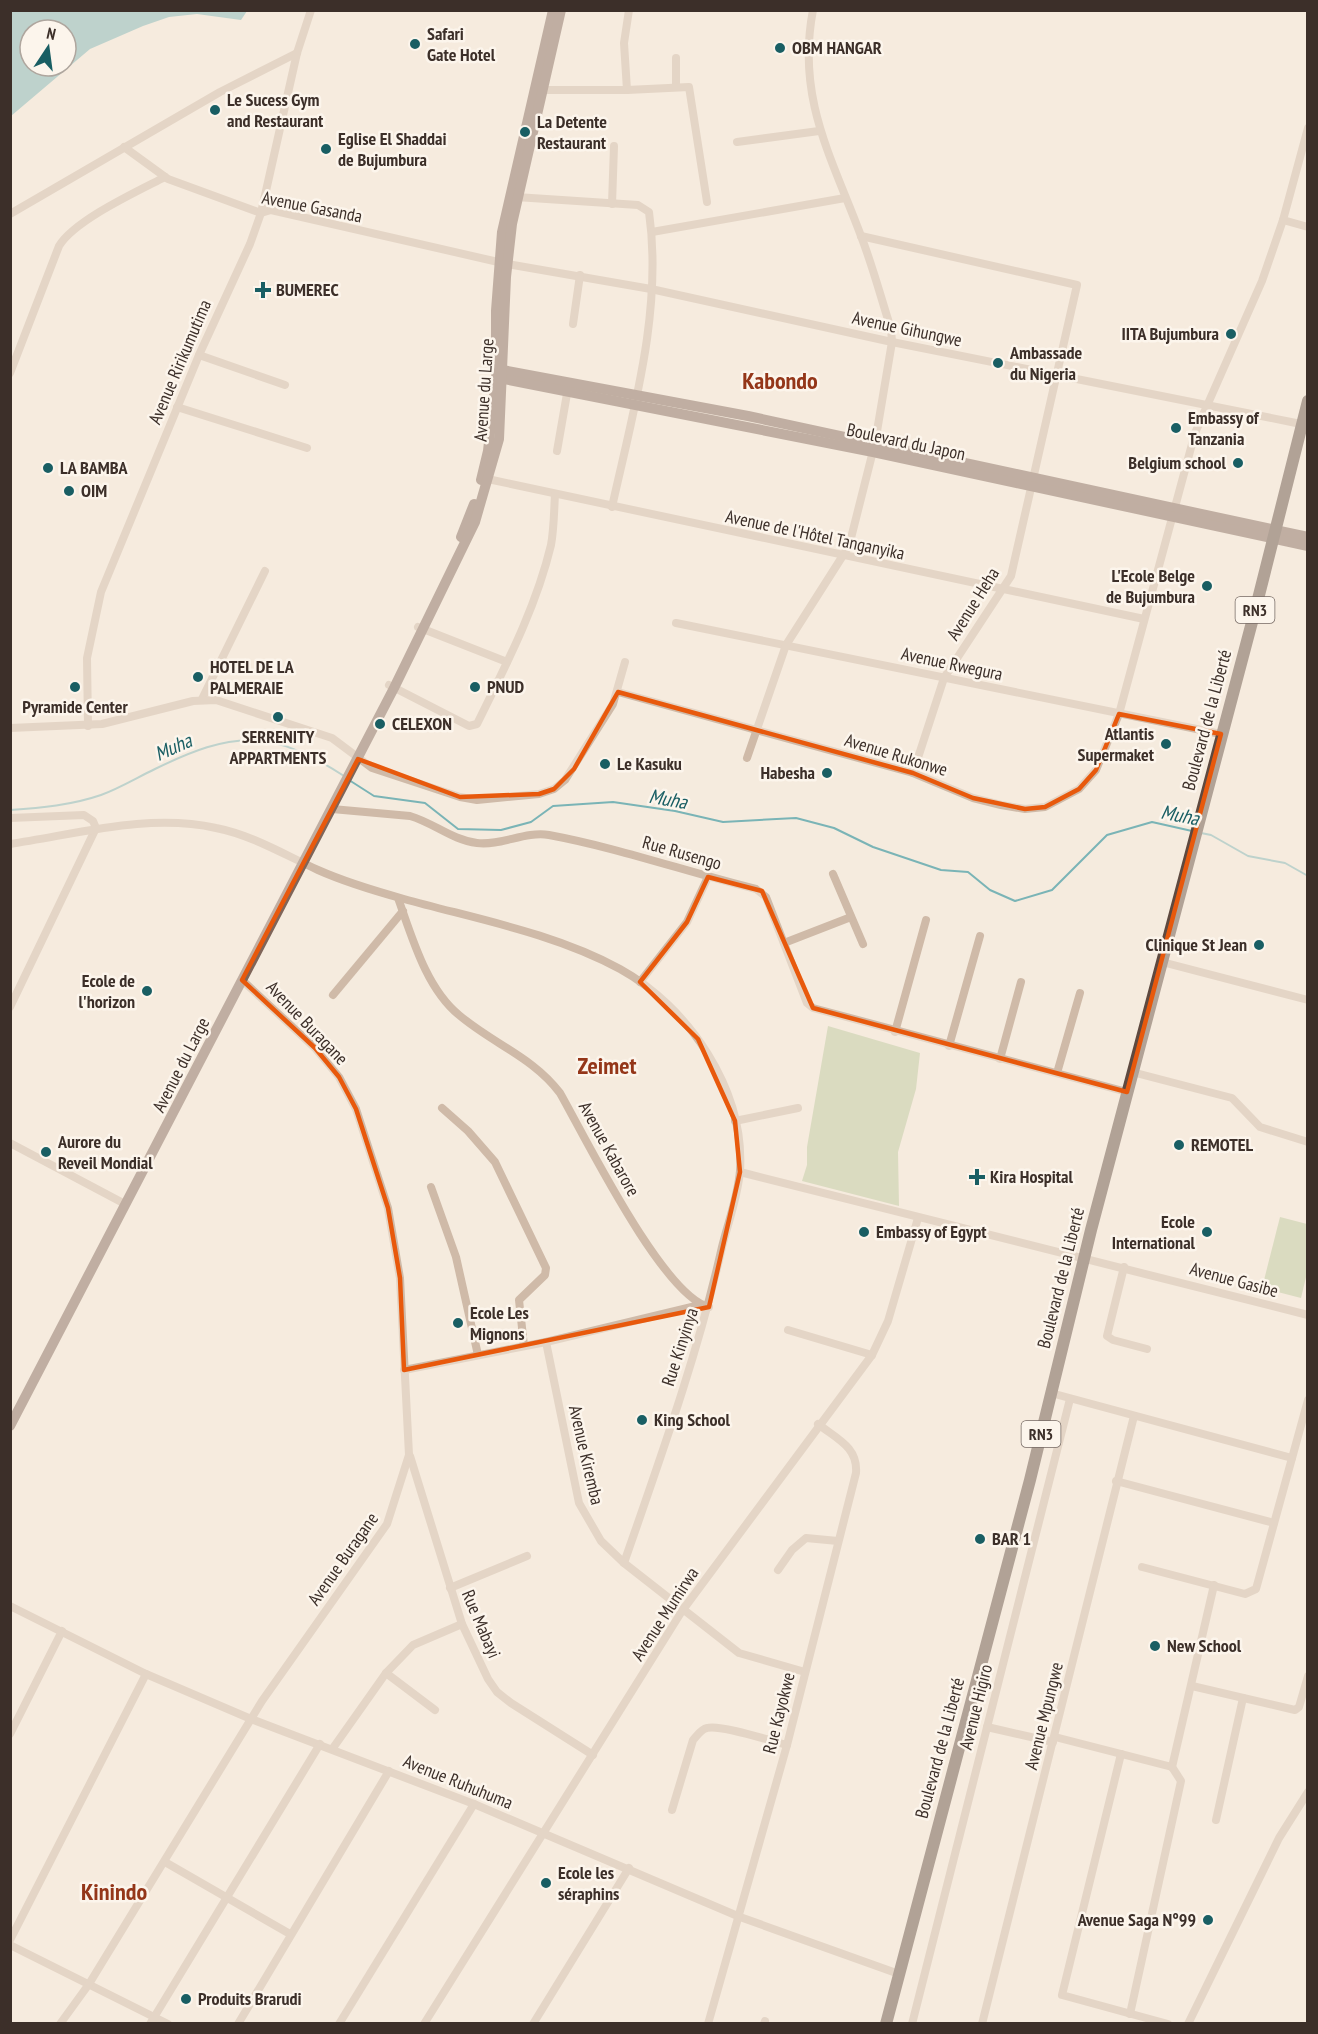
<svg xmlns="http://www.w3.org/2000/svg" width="1318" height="2034" viewBox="0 0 1318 2034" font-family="'PT Sans Narrow',sans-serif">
  <rect width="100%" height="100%" fill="#f5ebde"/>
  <g fill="#b9c79c">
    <polygon points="828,1026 920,1053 916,1089 898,1152 899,1206 802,1181 807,1165 807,1147"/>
    <polygon points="1280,1217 1307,1224 1307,1273 1301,1298 1262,1288"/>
  </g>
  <path fill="#7ab4b6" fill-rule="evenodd" d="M11,10H247V11L241,20L197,14L169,17L143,26L90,49L11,116ZM30,30H66V66H30Z"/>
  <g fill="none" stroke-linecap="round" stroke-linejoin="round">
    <g stroke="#7ab4b6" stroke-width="2">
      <polyline points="349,780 374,796 425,803 458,829 501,830 531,822 553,806 613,802 675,811 723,822 796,818 834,828 873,847 941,870 968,872 990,890 1015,901 1052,890 1107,835 1152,822 1192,831"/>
      <path d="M10,810C41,808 72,805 101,795C120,788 138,777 155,769C233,731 270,728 344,776"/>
      <polyline points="1201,833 1211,835 1248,856 1285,863 1308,876"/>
    </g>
    <g stroke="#cfbaa8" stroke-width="8">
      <polyline points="676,87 676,58"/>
      <polyline points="538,90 627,90 624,43 629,10"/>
      <polyline points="627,90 689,87 707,202"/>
      <polyline points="737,142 819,131"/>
      <polyline points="124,147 168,179 261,213 271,210 507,264 651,289 892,342 1301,424"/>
      <path d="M516,197L638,205L649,212C663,310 633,412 612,507"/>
      <polyline points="612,204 614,146"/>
      <polyline points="10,214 220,92 297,53"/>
      <polyline points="1283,220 1308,227"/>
      <polyline points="652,232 845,198"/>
      <polyline points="861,236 1077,285 1011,576 944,678 913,773"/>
      <polyline points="573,324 580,275"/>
      <polyline points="199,355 285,385"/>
      <path d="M10,373L59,246C75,220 136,192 165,177"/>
      <polyline points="177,407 307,448"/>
      <polyline points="557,451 568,388"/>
      <polyline points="483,478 1144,619"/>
      <polyline points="676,623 1221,734"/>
      <polyline points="418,627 507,662"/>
      <path d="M389,685L469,726L477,724C505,667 536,608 551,545C554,529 554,511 555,494"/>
      <polyline points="618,692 913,773 973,798 1001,805 1025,809 1045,807 1079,789 1096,770 1119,714 1195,433 1262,281 1283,220 1308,128"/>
      <polyline points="202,699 265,571"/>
      <polyline points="88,726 87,658 101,592 199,355 250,244 261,213 297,53 311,10"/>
      <polyline points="10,728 102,724 193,701 216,700 332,738 372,768 460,797 477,800 539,794 554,789 565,780 613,704 625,662"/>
      <path d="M747,758L786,645L849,546L875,443L892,342L891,329C881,298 873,267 861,236C832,158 796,98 813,10"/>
      <path d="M332,809L410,816C434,823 452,840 477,843C501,846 525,831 549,835C619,848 687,872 756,889L766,897L807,1003L813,1008L1127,1092"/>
      <polyline points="10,818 84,815 93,821 96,828 10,1007"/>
      <path d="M10,844C78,834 148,813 216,828C252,835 285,855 318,870C345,882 375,891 404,899C476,919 554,933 620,969C689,1007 745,1090 740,1171C738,1196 728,1223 722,1247C698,1354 660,1459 624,1563"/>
      <polyline points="833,874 863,944"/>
      <path d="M398,898C412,937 426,988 459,1015C493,1044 533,1057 560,1093C585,1137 663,1296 709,1307"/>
      <polyline points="784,943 851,917"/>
      <polyline points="1162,962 1308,1000"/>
      <polyline points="640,982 687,922 708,877"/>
      <polyline points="333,995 403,911"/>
      <polyline points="895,1032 926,920"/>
      <polyline points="949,1046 980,936"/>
      <polyline points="1000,1059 1021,982"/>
      <polyline points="1132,1072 1232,1098 1260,1127 1308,1142"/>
      <polyline points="1057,1073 1080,993"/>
      <polyline points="442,1108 468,1131 495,1162 546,1268 545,1275 519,1300 524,1346"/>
      <polyline points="735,1121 798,1108"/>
      <polyline points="10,1143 125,1204"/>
      <polyline points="740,1172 1308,1315"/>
      <polyline points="431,1187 456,1257 478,1355"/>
      <polyline points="1124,1267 1107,1336 1113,1340 1147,1349"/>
      <polyline points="788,1330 872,1355"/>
      <polyline points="546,1342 579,1503 601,1541 624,1563 739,1653 805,1672"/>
      <polyline points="404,1370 546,1342 700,1305"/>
      <polyline points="1051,1393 1292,1458"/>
      <polyline points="410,1456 462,1624 488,1679 497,1692 511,1703 593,1755"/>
      <polyline points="1116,1481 1274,1523"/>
      <polyline points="1142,1567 1245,1594 1256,1589 1308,1400"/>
      <polyline points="778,1570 792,1550 806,1538 838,1541"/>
      <polyline points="450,1588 527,1556"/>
      <polyline points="10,1606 146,1674 251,1719 474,1804 740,1917 899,1974"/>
      <polyline points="386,1673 435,1710"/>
      <polyline points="1192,1686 1295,1710 1299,1707 1308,1676"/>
      <polyline points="987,1727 1053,1742"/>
      <polyline points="10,1734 62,1631"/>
      <polyline points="1055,1737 1172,1767"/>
      <polyline points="333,1748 386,1673 413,1645 462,1624"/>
      <polyline points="1121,1754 1062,1995 1168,2024"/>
      <polyline points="1172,1767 1214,1585"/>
      <path d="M672,1810L693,1740C697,1736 701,1729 707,1728C720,1724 771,1741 787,1745"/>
      <polyline points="1216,1820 1243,1698"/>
      <polyline points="165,1862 290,1934"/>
      <polyline points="10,1940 146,1674"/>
      <polyline points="10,1945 168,2024"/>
      <polyline points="1130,2014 1181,1781 1172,1767"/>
      <polyline points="60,2024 89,1984 262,1701 387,1524 409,1455 400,1278 388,1208 356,1109 339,1077 315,1048 242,980"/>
      <polyline points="150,2024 320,1744"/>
      <polyline points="238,2024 389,1771"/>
      <polyline points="339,2024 474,1804"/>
      <polyline points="424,2024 682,1611 872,1355 888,1321 918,1218"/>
      <polyline points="533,2024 629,1868"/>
      <path d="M708,2024L787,1745L856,1473C858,1447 837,1439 818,1424"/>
      <polyline points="764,2024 765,2021"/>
      <polyline points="912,2024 1070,1399"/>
      <polyline points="982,2024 1134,1416"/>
      <polyline points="1188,2024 1279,1838 1308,1792"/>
    </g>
    <g stroke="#7f6559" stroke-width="10">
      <polyline points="497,369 748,416 1308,537"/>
      <polyline points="499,378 873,452 1308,546"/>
      <polyline points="481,480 488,451 496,377 496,311 502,232 553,10"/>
      <polyline points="461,537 474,504"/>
      <polyline points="10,1426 394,688 475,522 499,439 506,277 512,224 561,10"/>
    </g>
    <polyline stroke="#5e493f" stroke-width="12" points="886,2024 1030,1480 1091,1230 1256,607 1308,401"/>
  </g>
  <path d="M0 0H1318V2034H0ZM618,692L913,773L973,798L1025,809L1045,807L1079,789L1096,770L1119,714L1221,734L1127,1092L813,1008L762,891L708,877L687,922L640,982L698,1039L735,1121L740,1172L709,1307L404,1370L400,1278L388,1208L356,1109L339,1077L315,1048L242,980L358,759L460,797L539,794L554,789L574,769Z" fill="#f5ebde" fill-opacity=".55" fill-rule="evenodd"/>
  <path fill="none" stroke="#e8590c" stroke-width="4.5" stroke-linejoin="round" d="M618,692L913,773L973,798L1025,809L1045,807L1079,789L1096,770L1119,714L1221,734L1127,1092L813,1008L762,891L708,877L687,922L640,982L698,1039L735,1121L740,1172L709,1307L404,1370L400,1278L388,1208L356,1109L339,1077L315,1048L242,980L358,759L460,797L539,794L554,789L574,769Z"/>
  <g fill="#195e63" stroke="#fcf5ec" stroke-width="2">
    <circle cx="415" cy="44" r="6"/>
    <circle cx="780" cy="48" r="6"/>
    <circle cx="215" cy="110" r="6"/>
    <circle cx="525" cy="132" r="6"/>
    <circle cx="326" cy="149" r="6"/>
    <path d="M260 281h6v6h6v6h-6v6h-6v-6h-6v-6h6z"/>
    <circle cx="1231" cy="334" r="6"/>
    <circle cx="998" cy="363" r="6"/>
    <circle cx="1176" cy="428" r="6"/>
    <circle cx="1238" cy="463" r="6"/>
    <circle cx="48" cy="468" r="6"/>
    <circle cx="69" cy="491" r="6"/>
    <circle cx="1207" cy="586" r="6"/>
    <circle cx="198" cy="677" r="6"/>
    <circle cx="75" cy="687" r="6"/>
    <circle cx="475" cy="687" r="6"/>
    <circle cx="278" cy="717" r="6"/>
    <circle cx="380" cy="724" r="6"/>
    <circle cx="1166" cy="744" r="6"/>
    <circle cx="605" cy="764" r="6"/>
    <circle cx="827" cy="773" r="6"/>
    <circle cx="1259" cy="945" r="6"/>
    <circle cx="147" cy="991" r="6"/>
    <circle cx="1179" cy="1145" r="6"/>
    <circle cx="46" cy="1152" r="6"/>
    <path d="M974 1168h6v6h6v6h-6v6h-6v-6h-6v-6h6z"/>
    <circle cx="864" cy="1232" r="6"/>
    <circle cx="1207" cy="1232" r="6"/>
    <circle cx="458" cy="1323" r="6"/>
    <circle cx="642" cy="1420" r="6"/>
    <circle cx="980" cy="1539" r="6"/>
    <circle cx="1155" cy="1646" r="6"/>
    <circle cx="546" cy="1883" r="6"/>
    <circle cx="1208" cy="1920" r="6"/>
    <circle cx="186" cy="1999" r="6"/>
  </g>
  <g text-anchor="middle" stroke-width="5" stroke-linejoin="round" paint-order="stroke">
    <g fill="#fcf5ec" stroke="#766a64" stroke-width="1.5">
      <rect x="1235.5" y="597" width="39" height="26" rx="4.5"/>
      <rect x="1021.5" y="1421" width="39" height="26" rx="4.5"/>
    </g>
    <g font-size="16" font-weight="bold" fill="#3c2f29">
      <text x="1255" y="616">RN3</text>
      <text x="1041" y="1440">RN3</text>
    </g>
    <g font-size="18" font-weight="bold" fill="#3c2f29" stroke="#fcf5ec" text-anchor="start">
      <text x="427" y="40">Safari<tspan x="427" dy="21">Gate Hotel</tspan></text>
      <text x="792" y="54">OBM HANGAR</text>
      <text x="227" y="106">Le Sucess Gym<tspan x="227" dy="21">and Restaurant</tspan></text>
      <text x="537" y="128">La Detente<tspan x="537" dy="21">Restaurant</tspan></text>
      <text x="338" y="145">Eglise El Shaddai<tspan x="338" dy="21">de Bujumbura</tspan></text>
      <text x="276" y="296">BUMEREC</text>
      <text x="1219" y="340" text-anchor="end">IITA Bujumbura</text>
      <text x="1010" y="359">Ambassade<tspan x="1010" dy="21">du Nigeria</tspan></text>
      <text x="1188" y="424">Embassy of<tspan x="1188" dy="21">Tanzania</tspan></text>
      <text x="1226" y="469" text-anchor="end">Belgium school</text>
      <text x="60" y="474">LA BAMBA</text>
      <text x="81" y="497">OIM</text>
      <text x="1195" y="582" text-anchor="end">L'Ecole Belge<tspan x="1195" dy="21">de Bujumbura</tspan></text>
      <text x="210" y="673">HOTEL DE LA<tspan x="210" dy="21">PALMERAIE</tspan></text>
      <text x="487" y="693">PNUD</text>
      <text x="75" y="713" text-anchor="middle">Pyramide Center</text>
      <text x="392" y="730">CELEXON</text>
      <text x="1154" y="740" text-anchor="end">Atlantis<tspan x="1154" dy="21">Supermaket</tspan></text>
      <text x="278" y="743" text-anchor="middle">SERRENITY<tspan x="278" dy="21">APPARTMENTS</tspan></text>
      <text x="617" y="770">Le Kasuku</text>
      <text x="815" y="779" text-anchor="end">Habesha</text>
      <text x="1247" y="951" text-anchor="end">Clinique St Jean</text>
      <text x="135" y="987" text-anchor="end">Ecole de<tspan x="135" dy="21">l'horizon</tspan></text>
      <text x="58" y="1148">Aurore du<tspan x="58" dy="21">Reveil Mondial</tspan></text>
      <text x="1191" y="1151">REMOTEL</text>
      <text x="990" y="1183">Kira Hospital</text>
      <text x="1195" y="1228" text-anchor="end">Ecole<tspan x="1195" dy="21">International</tspan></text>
      <text x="876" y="1238">Embassy of Egypt</text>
      <text x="470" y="1319">Ecole Les<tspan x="470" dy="21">Mignons</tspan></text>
      <text x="654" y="1426">King School</text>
      <text x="992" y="1545">BAR 1</text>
      <text x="1167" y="1652">New School</text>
      <text x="558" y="1879">Ecole les<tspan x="558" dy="21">séraphins</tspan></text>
      <text x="1196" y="1926" text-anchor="end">Avenue Saga N°99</text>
      <text x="198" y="2005">Produits Brarudi</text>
    </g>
    <g font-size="18" fill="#3c2f29" stroke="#fcf5ec">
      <text transform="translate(312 207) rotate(11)" y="6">Avenue Gasanda</text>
      <text transform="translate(907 329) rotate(12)" y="6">Avenue Gihungwe</text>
      <text transform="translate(180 362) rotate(-67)" y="6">Avenue Ririkumutima</text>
      <text transform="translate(484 390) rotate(-86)" y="6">Avenue du Large</text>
      <text transform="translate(906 442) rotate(12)" y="6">Boulevard du Japon</text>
      <text transform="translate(815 535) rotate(12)" y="6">Avenue de l'Hôtel Tanganyika</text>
      <text transform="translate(973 604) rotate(-58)" y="6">Avenue Heha</text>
      <text transform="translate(952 664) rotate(12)" y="6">Avenue Rwegura</text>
      <text transform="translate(1207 720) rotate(-75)" y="6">Boulevard de la Liberté</text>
      <text transform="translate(896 755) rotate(17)" y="6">Avenue Rukonwe</text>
      <text transform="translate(682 853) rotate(16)" y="6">Rue Rusengo</text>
      <text transform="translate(307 1023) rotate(46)" y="6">Avenue Buragane</text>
      <text transform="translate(181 1065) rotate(-63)" y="6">Avenue du Large</text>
      <text transform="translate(609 1149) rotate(61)" y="6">Avenue Kabarore</text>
      <text transform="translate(1061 1278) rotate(-76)" y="6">Boulevard de la Liberté</text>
      <text transform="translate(1234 1280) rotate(15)" y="6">Avenue Gasibe</text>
      <text transform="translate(680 1347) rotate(-72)" y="6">Rue Kinyinya</text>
      <text transform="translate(586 1455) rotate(77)" y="6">Avenue Kiremba</text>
      <text transform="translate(343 1559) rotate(-55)" y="6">Avenue Buragane</text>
      <text transform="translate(665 1614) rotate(-57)" y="6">Avenue Mumirwa</text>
      <text transform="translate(481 1624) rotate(67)" y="6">Rue Mabayi</text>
      <text transform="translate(976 1707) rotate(-76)" y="6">Avenue Higiro</text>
      <text transform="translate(779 1713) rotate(-76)" y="6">Rue Kayokwe</text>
      <text transform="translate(1044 1716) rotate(-76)" y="6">Avenue Mpungwe</text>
      <text transform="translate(940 1748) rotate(-75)" y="6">Boulevard de la Liberté</text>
      <text transform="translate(458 1782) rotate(22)" y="6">Avenue Ruhuhuma</text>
    </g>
    <g font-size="20" font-style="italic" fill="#195e63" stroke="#fcf5ec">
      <text transform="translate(173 747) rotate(-24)" y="7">Muha</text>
      <text transform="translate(668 799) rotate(10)" y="7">Muha</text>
      <text transform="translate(1180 815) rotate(11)" y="7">Muha</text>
    </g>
    <g font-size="24" font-weight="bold" fill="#943619" stroke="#fcf5ec">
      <text x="780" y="389">Kabondo</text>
      <text x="607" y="1074">Zeimet</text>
      <text x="114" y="1900">Kinindo</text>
    </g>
  </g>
  <rect width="1318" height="2034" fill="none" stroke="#3c2f29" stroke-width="24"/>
  <g transform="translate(48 48) rotate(13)"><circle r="28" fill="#fcf5ec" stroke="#afa69e" stroke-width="1.5"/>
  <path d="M0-4.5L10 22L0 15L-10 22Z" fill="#195e63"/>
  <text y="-9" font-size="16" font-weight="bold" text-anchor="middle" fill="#3c2f29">N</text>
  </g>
</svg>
